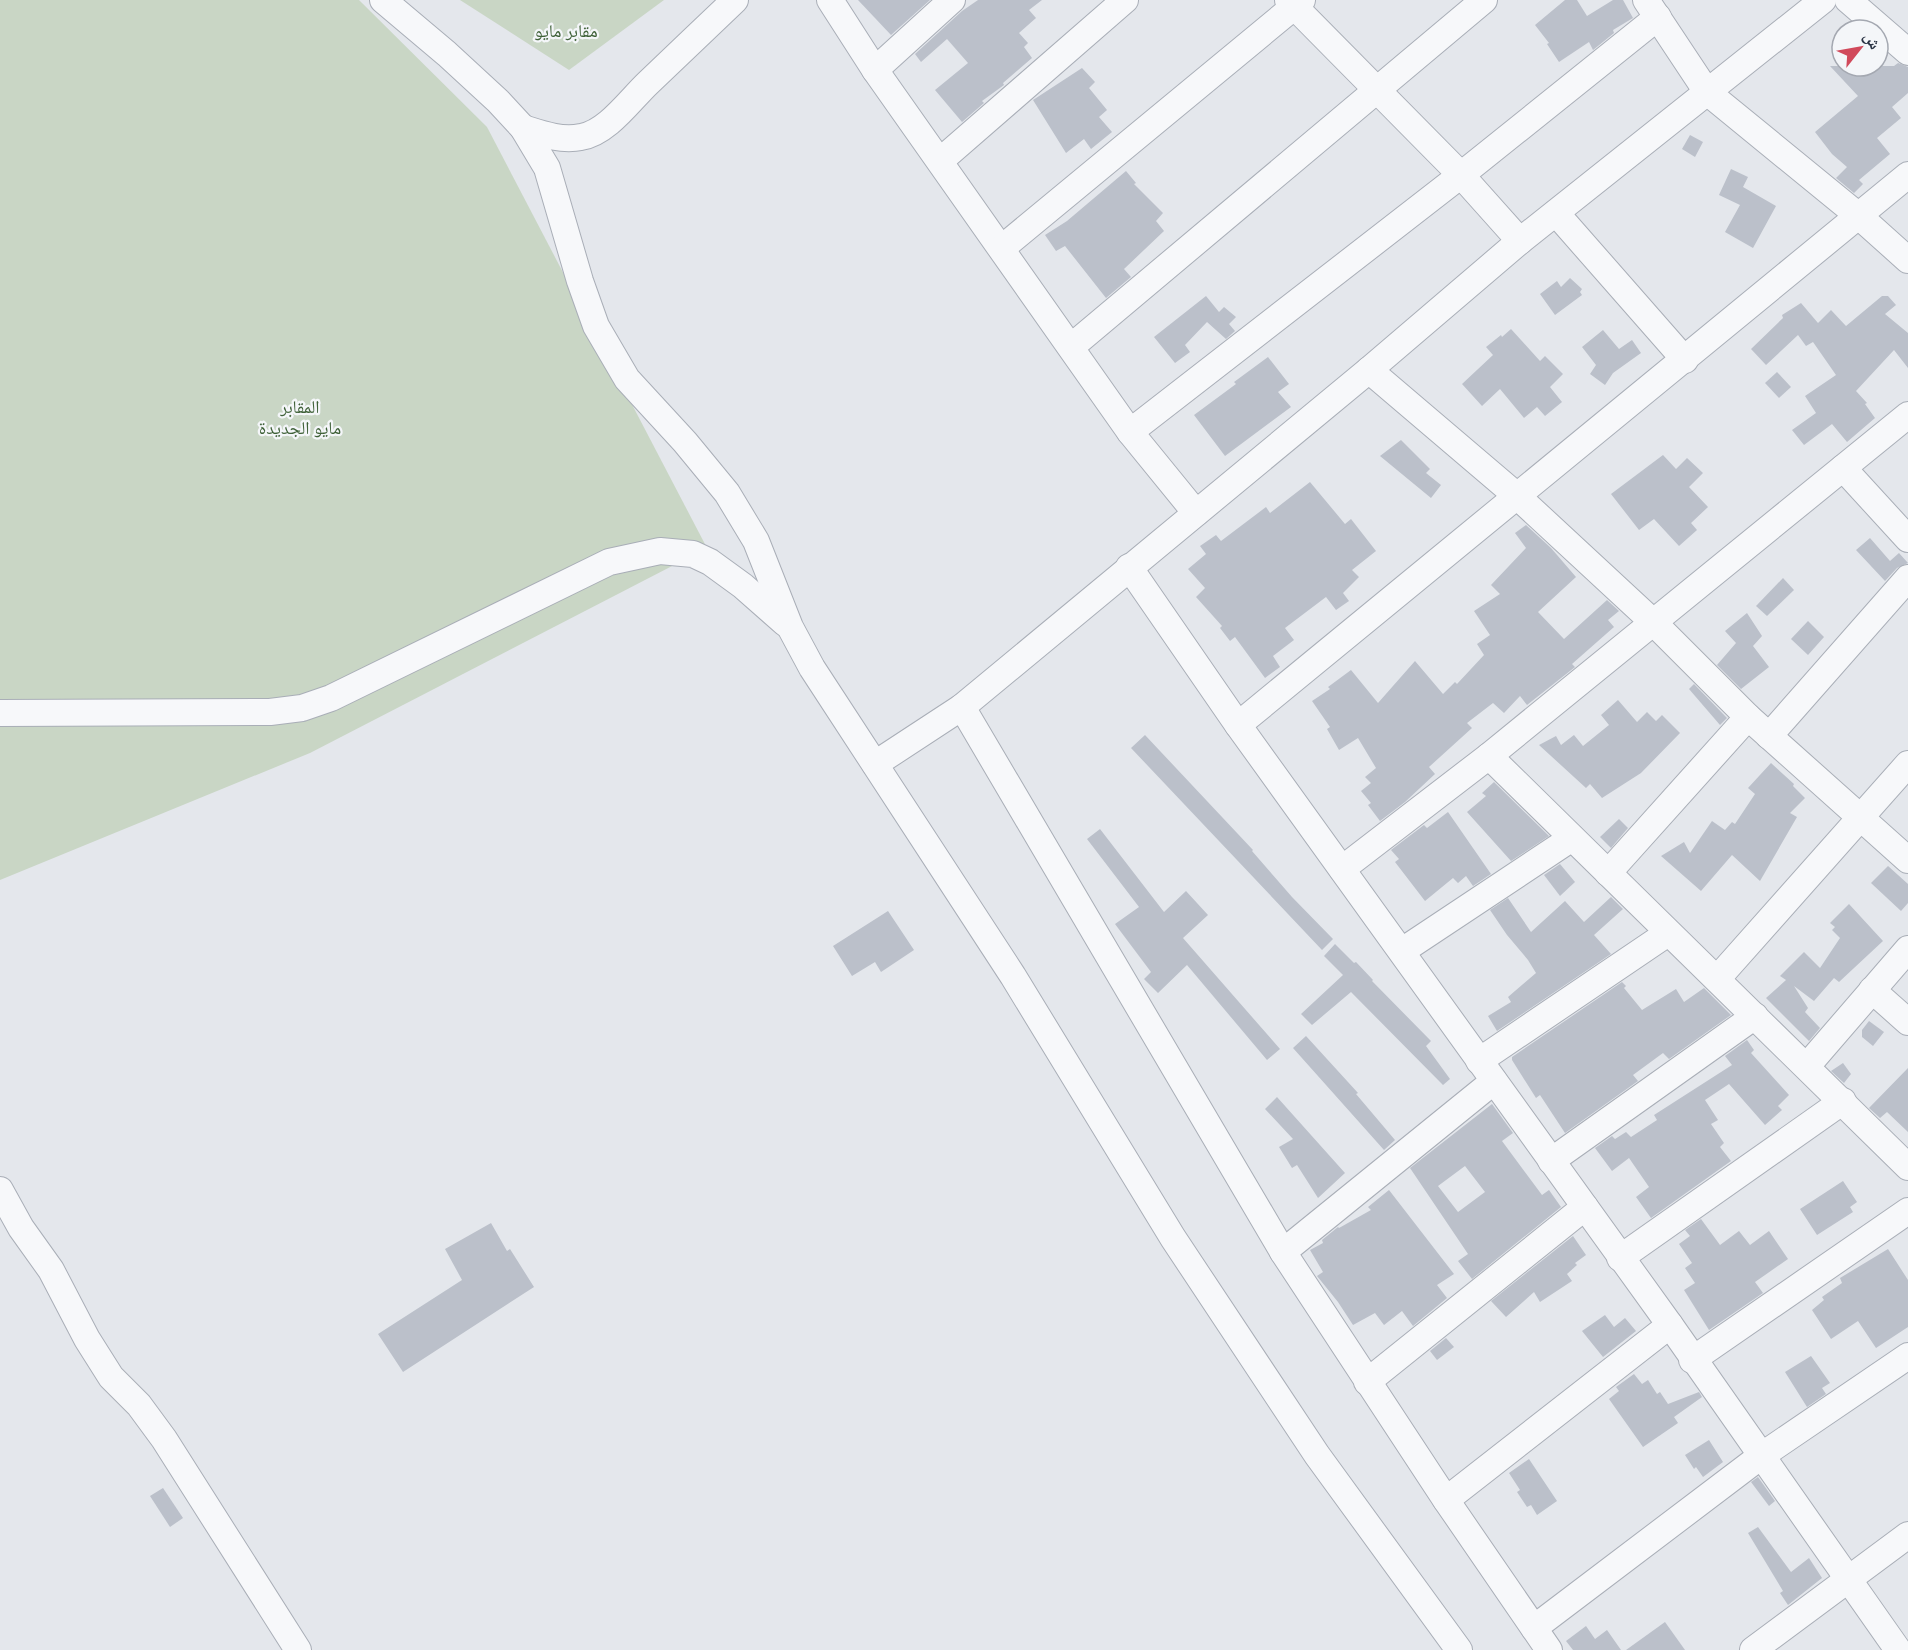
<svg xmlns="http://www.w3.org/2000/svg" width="1908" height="1650" viewBox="0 0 1908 1650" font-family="Overpass,'Noto Naskh Arabic',sans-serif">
  <rect width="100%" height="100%" fill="#e4e7ec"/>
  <g fill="#c9d6c5">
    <polygon points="0,0 359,0 487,127 707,548 310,753 0,880"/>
    <polygon points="460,0 664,0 569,70"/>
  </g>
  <g fill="#bbc0ca" fill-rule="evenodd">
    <polygon points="858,0 930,0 891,35"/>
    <polygon points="978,0 1042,0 1029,10 1036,18 1019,33 1028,43 1024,47 1032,58 1003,83 1004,85 982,101 984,103 962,122 935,90 968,63 947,39 921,62 915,54 962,11"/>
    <polygon points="1565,0 1577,0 1587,16 1613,0 1623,0 1633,18 1613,30 1614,33 1593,50 1589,42 1559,62 1547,44 1549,43 1535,25"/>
    <polygon points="1898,63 1908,67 1908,93 1892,107 1901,118 1877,138 1890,154 1859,180 1863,184 1854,193 1836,178 1847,167 1832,154 1815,132 1858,96 1830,66 1894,66"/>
    <polygon points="1082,68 1095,82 1089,88 1107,110 1099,117 1112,132 1091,149 1084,139 1066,153 1033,100"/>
    <polygon points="1690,135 1703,142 1695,157 1682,149"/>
    <polygon points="1731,169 1748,177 1743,187 1776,206 1753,248 1725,232 1740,205 1719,195"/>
    <polygon points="1126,171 1136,183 1134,184 1163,213 1156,221 1164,231 1124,269 1131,277 1106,298 1065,246 1056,251 1045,235 1067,221"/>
    <polygon points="1570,278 1582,289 1580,292 1582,295 1555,315 1540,294 1557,281 1561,287"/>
    <polygon points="1206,296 1219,312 1224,307 1236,317 1229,324 1235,331 1226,339 1207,322 1185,345 1190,352 1175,363 1154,337"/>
    <polygon points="1882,296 1888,296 1896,305 1885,314 1908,333 1908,368 1894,350 1856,391 1867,403 1865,404 1875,418 1847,442 1832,424 1804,445 1792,430 1816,413 1805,396 1836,375 1813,342 1806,346 1798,335 1766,365 1751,349 1783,318 1782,315 1801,303 1818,323 1831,310 1846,326"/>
    <polygon points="1511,329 1540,361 1545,356 1563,374 1550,387 1562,402 1545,416 1537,407 1524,418 1500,389 1482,406 1462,384 1493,355 1486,347 1501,335 1502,337"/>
    <polygon points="1603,330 1619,349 1632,340 1641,353 1613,373 1605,385 1590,374 1596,365 1582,347"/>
    <polygon points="1268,357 1289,384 1278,392 1291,407 1225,456 1194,415 1236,384 1234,382"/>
    <polygon points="1777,372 1791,387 1779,398 1765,383"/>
    <polygon points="1401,440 1430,469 1426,473 1441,485 1431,498 1380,456"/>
    <polygon points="1663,455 1676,469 1687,458 1703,473 1689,487 1708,507 1691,523 1697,530 1679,546 1654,519 1639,530 1611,494"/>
    <polygon points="1310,482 1345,524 1351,519 1376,551 1352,570 1359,577 1343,593 1349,601 1336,610 1326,597 1285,628 1294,640 1273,656 1280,667 1265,678 1235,637 1230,641 1220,628 1222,626 1196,597 1205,588 1188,569 1206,554 1200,546 1216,535 1221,541 1266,507 1270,513"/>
    <polygon points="1526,525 1551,548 1576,577 1538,612 1564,639 1607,600 1619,611 1608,620 1614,627 1572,664 1575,667 1527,705 1520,696 1504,713 1493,703 1467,723 1472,728 1429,767 1435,774 1405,802 1380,821 1368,805 1371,803 1361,791 1371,783 1365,777 1376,768 1358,738 1339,750 1327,729 1330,727 1312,701 1330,689 1328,687 1351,670 1378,703 1415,661 1443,694 1455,682 1457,684 1484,655 1477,644 1490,635 1474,611 1500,594 1491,585 1526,548 1515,533"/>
    <polygon points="1870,538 1890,561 1899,553 1908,563 1897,568 1885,581 1856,550"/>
    <polygon points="1783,578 1794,590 1767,616 1756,606"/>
    <polygon points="1747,613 1762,636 1753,646 1769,667 1741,689 1717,665 1736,643 1725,631"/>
    <polygon points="1808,621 1824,637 1808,655 1791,639"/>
    <polygon points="1694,684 1727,718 1720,725 1689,689"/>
    <polygon points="1618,700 1637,722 1647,712 1656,721 1662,715 1680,733 1641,773 1602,798 1590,784 1586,788 1539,745 1556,736 1561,745 1574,735 1583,746 1609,725 1601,715"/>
    <polygon points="1145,735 1253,850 1252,851 1292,897 1333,939 1322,950 1131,748"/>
    <polygon points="1771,763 1794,784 1793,786 1805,798 1790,813 1797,817 1760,881 1732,855 1701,891 1661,856 1684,842 1690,853 1712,821 1725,830 1732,822 1735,824 1755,794 1748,788"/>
    <polygon points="1494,782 1549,836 1511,861 1467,812 1486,796 1482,793"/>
    <polygon points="1448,812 1491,874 1473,886 1466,876 1458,883 1453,878 1425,901 1395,862 1399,859 1391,850 1424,825 1427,828"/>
    <polygon points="1619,819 1628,828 1611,848 1600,837"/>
    <polygon points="1100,829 1164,912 1186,891 1208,915 1183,938 1280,1049 1267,1060 1187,965 1158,993 1144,979 1151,972 1115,924 1139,907 1087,839"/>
    <polygon points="1560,864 1575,882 1560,896 1544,875"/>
    <polygon points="1888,866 1908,884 1908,903 1901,911 1871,883"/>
    <polygon points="1611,897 1623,909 1594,935 1611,954 1497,1031 1488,1016 1511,1002 1508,997 1536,973 1528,960 1507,935 1490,910 1508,898 1531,932 1565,901 1584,922"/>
    <polygon points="1849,904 1883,941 1839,982 1834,978 1814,1001 1794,986 1808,1008 1805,1012 1820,1028 1809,1041 1766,998 1786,980 1780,976 1804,952 1820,968 1840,938 1832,930 1835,927 1830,923"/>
    <polygon points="888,911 914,950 881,972 875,962 852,976 833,946"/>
    <polygon points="1335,944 1354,963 1356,962 1373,980 1372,981 1431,1041 1426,1046 1450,1079 1443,1085 1351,992 1312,1025 1301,1014 1343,975 1324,956"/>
    <polygon points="1622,982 1626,986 1624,988 1642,1010 1676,989 1684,1002 1704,988 1731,1015 1669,1059 1663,1053 1633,1075 1638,1081 1565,1133 1540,1095 1536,1098 1512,1060 1512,1057"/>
    <polygon points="1869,1021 1884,1032 1873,1046 1862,1037 1862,1030"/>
    <polygon points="1306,1036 1358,1093 1356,1094 1395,1140 1384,1150 1293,1048"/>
    <polygon points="1747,1040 1754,1050 1751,1053 1789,1095 1778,1106 1782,1110 1765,1125 1729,1084 1705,1100 1718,1120 1711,1124 1724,1143 1720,1147 1731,1161 1651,1218 1636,1197 1649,1187 1629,1158 1612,1171 1595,1148 1612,1136 1615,1139 1626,1132 1631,1137 1657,1120 1654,1115 1732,1065 1725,1056"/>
    <polygon points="1843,1063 1851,1074 1844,1083 1831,1071"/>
    <polygon points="1908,1068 1908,1132 1887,1112 1880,1118 1869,1108"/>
    <polygon points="1277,1097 1345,1173 1318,1198 1297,1165 1292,1168 1279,1147 1293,1139 1265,1109"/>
    <path d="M1492,1104L1513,1133L1502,1141L1542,1195L1549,1190L1561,1207L1472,1279L1458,1261L1468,1254L1410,1168ZM1465,1166L1485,1192L1458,1212L1438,1186Z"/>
    <polygon points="1843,1181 1857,1202 1850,1207 1853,1212 1817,1235 1800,1209"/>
    <polygon points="1389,1190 1454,1274 1437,1285 1447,1298 1413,1326 1402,1311 1384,1325 1375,1313 1353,1325 1338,1302 1317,1276 1323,1272 1310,1250 1323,1243 1322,1240 1338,1227 1339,1228 1371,1210 1368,1207"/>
    <polygon points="1701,1219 1720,1245 1739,1231 1750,1245 1769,1231 1788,1259 1755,1282 1763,1293 1709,1330 1684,1290 1695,1283 1685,1268 1692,1263 1679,1244 1690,1236 1685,1230"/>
    <polygon points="491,1223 507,1251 510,1249 534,1287 403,1372 378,1334 462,1280 445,1249"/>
    <polygon points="1573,1236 1586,1255 1575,1263 1577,1265 1567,1274 1572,1281 1540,1302 1534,1292 1506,1317 1491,1301"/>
    <polygon points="1888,1249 1908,1280 1908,1327 1876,1348 1858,1321 1831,1339 1812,1310 1824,1300 1822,1297 1842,1283 1840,1278"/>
    <polygon points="1605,1315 1614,1327 1625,1318 1636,1331 1603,1357 1582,1331"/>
    <polygon points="1446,1338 1454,1347 1437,1360 1430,1351"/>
    <polygon points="1811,1356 1830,1383 1822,1388 1826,1394 1807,1407 1785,1372"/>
    <polygon points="1634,1374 1642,1384 1648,1380 1657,1394 1660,1392 1668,1404 1699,1392 1702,1397 1674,1417 1678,1423 1643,1447 1609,1399 1619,1391 1616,1387"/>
    <polygon points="1709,1440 1723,1462 1703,1477 1696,1467 1694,1469 1685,1455"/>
    <polygon points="1529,1459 1557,1501 1537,1515 1531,1505 1527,1507 1517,1492 1520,1490 1509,1473"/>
    <polygon points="1758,1477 1775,1501 1769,1506 1751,1482"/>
    <polygon points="163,1488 183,1518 170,1527 150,1496"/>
    <polygon points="1758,1527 1791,1572 1809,1558 1822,1578 1788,1605 1780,1593 1783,1591 1748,1533"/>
    <polygon points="1665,1622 1685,1650 1626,1650"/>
    <polygon points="1586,1626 1595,1639 1607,1630 1621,1650 1573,1650 1566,1641"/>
  </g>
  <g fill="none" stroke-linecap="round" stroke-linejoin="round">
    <defs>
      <g id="minor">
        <polyline points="383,0 447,54 498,101 523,128 547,168 580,281 596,326 627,379 685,442 727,493 756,541 790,627 812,668 1013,976 1173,1238 1317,1455 1459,1650"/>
        <polyline points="830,0 875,70 1130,432 1196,513"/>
        <polyline points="1288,0 1461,175 1520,241"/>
        <polyline points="1646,0 1707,92 1860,217 1908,260"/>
        <polyline points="1848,0 1908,52"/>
        <polyline points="875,70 952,0"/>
        <path d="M523,128C542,134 561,141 581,137C607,133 630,100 648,83C677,55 706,28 735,0"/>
        <polyline points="940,161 1125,0"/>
        <polyline points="1556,213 1685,360"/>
        <polyline points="1002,248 1302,0"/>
        <polyline points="1071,347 1484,0"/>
        <polyline points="1369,370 1517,496 1653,622 1748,717 1908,860"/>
        <polyline points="1130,432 1461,175 1658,17"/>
        <polyline points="1843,468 1908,539"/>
        <polyline points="1129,567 1238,725 1670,1325 1898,1650"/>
        <polyline points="962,707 1283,1252 1446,1500 1549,1650"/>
        <polyline points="0,713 270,712 302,708 331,698 609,562 660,551 693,554 710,562 743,586 785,623"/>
        <polyline points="1238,725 1908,175"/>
        <polyline points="1769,736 1908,578"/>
        <polyline points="1489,756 1908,1167"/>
        <polyline points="875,764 962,707 1369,370 1520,241 1823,0"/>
        <polyline points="1342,869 1489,756 1908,415"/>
        <polyline points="1608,873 1748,717"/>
        <polyline points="1402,951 1572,838"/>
        <polyline points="1717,979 1908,764"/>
        <polyline points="1872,990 1908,1022"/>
        <polyline points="1479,1061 1668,933"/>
        <polyline points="1807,1066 1908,949"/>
        <polyline points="1551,1161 1755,1016"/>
        <polyline points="0,1190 21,1228 51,1270 87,1339 111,1377 139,1405 164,1439 298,1650"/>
        <polyline points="1283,1252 1494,1081"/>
        <polyline points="1620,1258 1843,1101"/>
        <polyline points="1692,1360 1908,1211"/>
        <polyline points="1367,1382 1585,1207"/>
        <polyline points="1446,1500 1670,1325"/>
        <polyline points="1534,1628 1761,1456 1908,1356"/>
        <polyline points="1753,1650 1908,1535"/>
      </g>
    </defs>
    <use href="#minor" stroke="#a9aeb7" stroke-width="28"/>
    <use href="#minor" stroke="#f7f8fa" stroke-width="26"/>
  </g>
  <g text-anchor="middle" stroke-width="4.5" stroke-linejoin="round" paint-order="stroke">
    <g font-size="18" fill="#3f6138" stroke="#f4f6f9">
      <text x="566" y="37">مقابر مايو</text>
      <text x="300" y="413">المقابر<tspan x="300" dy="21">مايو الجديدة</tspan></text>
    </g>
  </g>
  <g transform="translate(1860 48) rotate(59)"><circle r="28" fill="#f4f6f9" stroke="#a4a8b1" stroke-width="1.5"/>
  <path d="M0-4.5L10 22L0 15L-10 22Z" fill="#d1495b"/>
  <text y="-9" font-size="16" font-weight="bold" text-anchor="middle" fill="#2b3445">ش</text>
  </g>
</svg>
